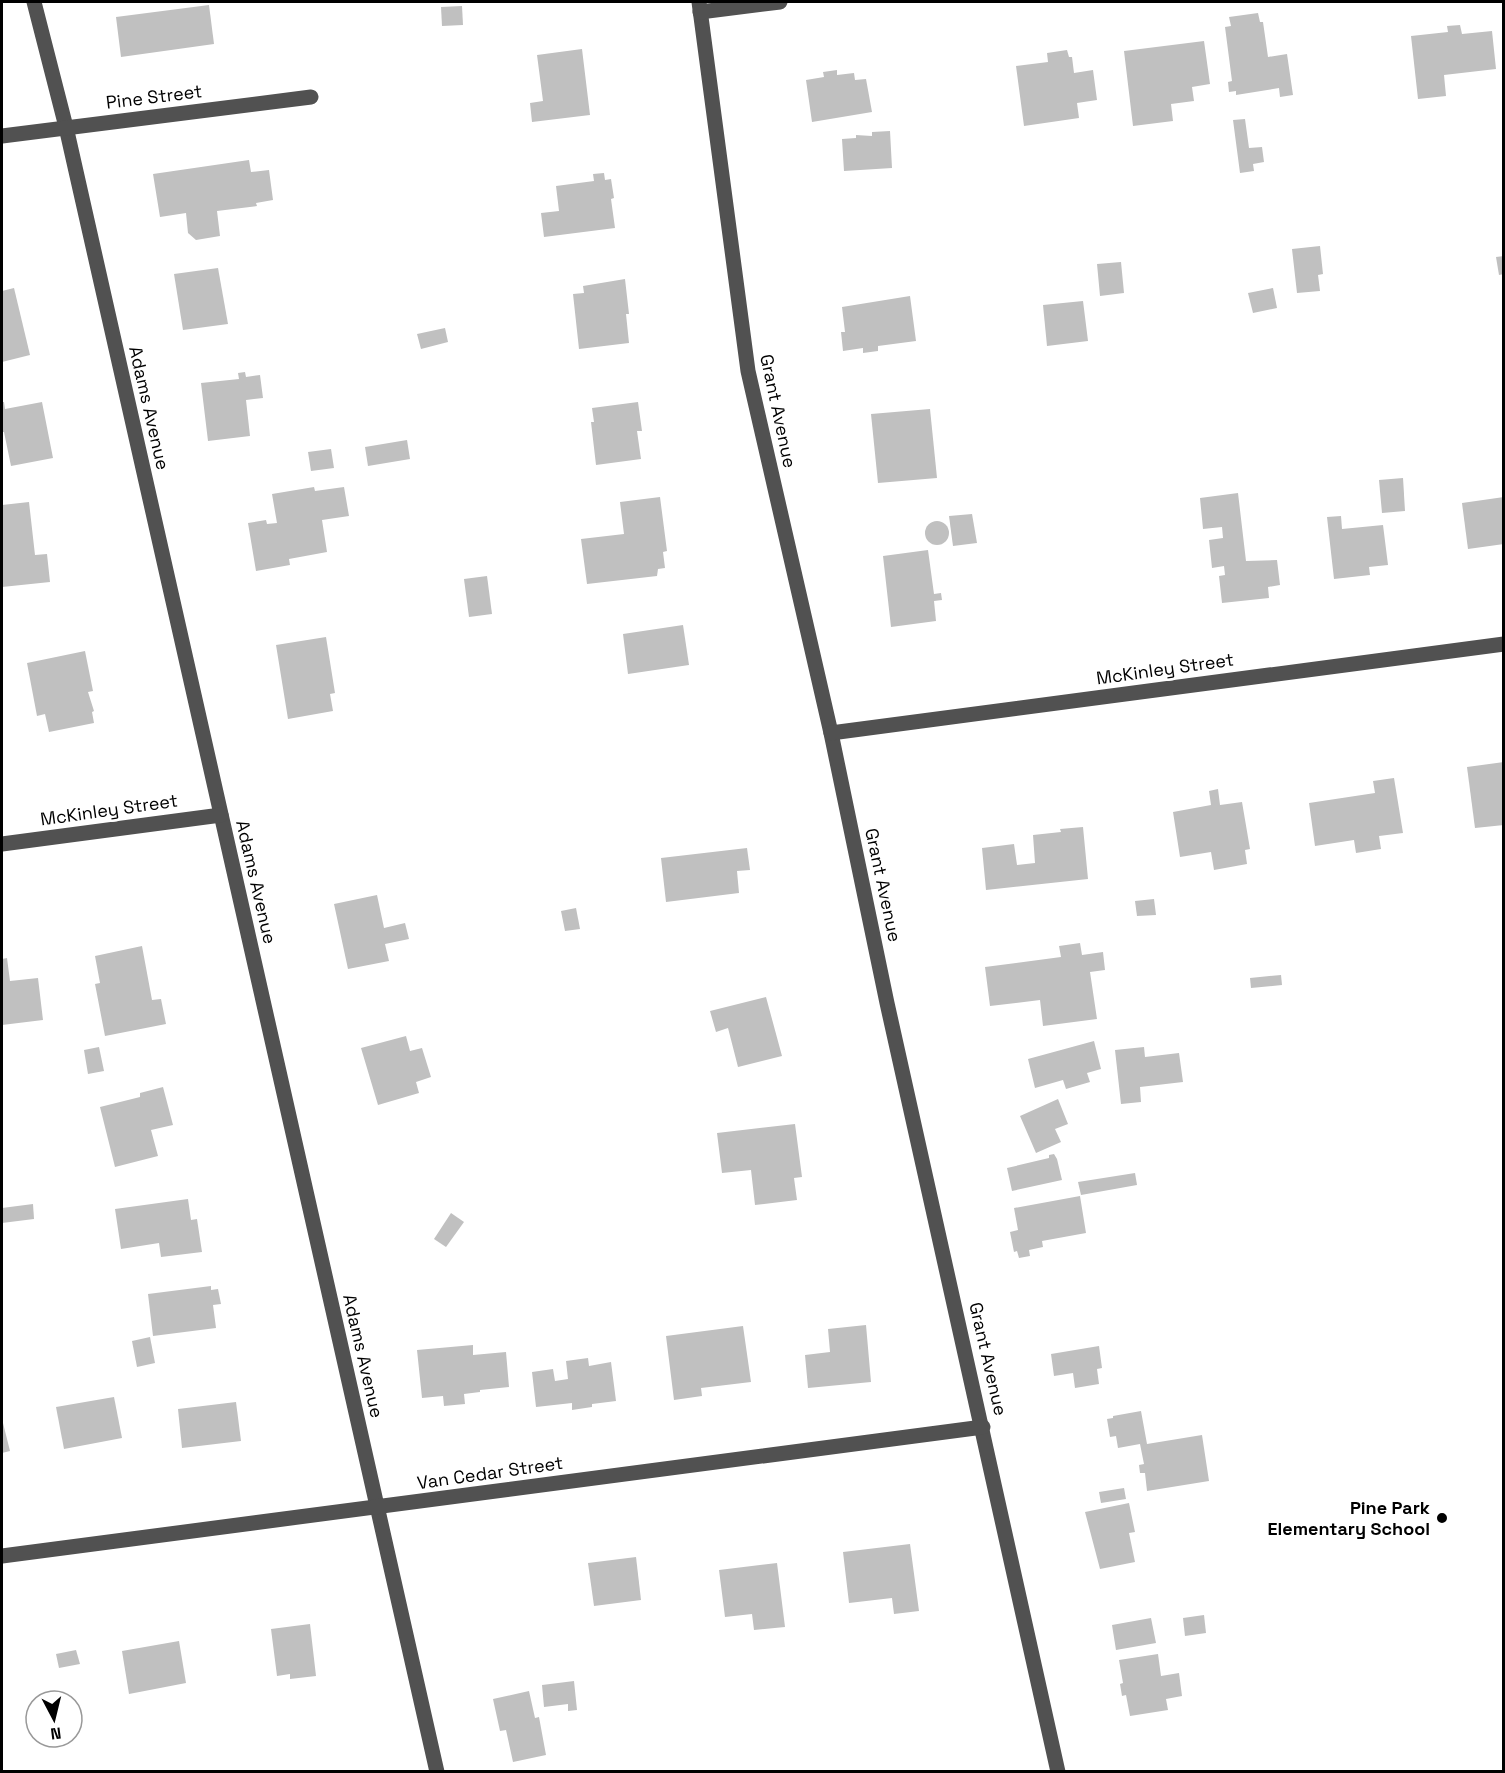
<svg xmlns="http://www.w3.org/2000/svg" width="1505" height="1773" viewBox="0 0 1505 1773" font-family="'Space Grotesk',sans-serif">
  <rect width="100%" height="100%" fill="#fff"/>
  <g fill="#c0c0c0">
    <polygon points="209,5 214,44 121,57 116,17"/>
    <polygon points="462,6 463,25 442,26 441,7"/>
    <polygon points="1258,13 1260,22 1263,22 1268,57 1287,54 1293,95 1280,97 1279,88 1236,95 1236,91 1229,92 1228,82 1232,81 1225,27 1231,26 1229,17"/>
    <polygon points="1460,25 1462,34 1492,31 1496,69 1444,75 1446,96 1418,99 1411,36 1448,32 1447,26"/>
    <polygon points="1204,41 1210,84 1192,87 1194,101 1171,104 1173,121 1133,126 1124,51"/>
    <polygon points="582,49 590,115 532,122 530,103 543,101 537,55"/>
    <polygon points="1067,50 1069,57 1072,57 1074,73 1093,70 1097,100 1077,103 1079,118 1024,126 1016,66 1048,62 1047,53"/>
    <polygon points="837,70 837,75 854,73 855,80 866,79 872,112 812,122 806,80 824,77 823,72"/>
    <polygon points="1245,119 1249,148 1262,147 1264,162 1253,164 1254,171 1240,173 1233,120"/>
    <polygon points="890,131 892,168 844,171 842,139 856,138 856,135 872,136 872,132"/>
    <polygon points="249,160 251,172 269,170 273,200 256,203 257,206 217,211 220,236 196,240 188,233 186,213 160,217 153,174"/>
    <polygon points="604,173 605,180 611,179 614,198 611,199 615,228 544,237 541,213 559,211 556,186 594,181 593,174"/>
    <polygon points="1320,246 1323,274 1318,275 1320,291 1297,293 1292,249"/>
    <polygon points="1504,256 1504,274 1499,275 1496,257"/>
    <polygon points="1121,262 1124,293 1100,296 1097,264"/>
    <polygon points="218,268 228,324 183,330 174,274"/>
    <polygon points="625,279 629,314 626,314 629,343 579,349 573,294 584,293 583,286"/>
    <polygon points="14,288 30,355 2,362 2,291"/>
    <polygon points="1273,288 1277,308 1253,313 1248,293"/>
    <polygon points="910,296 916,341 878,346 878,351 863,353 863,348 843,351 841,332 845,332 842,307"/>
    <polygon points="1083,301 1088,341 1047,346 1043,305"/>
    <polygon points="445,328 448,342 421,349 417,334"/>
    <polygon points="245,372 246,377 260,375 263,398 246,400 250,436 208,441 201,383 239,379 238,373"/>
    <polygon points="2,402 4,402 5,409 42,402 53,458 11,466 4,432 2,432"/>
    <polygon points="638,402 642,431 637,431 641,459 596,465 591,422 594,422 592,408"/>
    <polygon points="930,409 937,478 878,483 871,414"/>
    <polygon points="407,440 410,459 368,466 365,447"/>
    <polygon points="331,449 334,468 311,471 308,452"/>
    <polygon points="1403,478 1405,511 1382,513 1379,480"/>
    <polygon points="314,487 315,491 344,487 349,516 322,520 327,552 289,559 290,565 256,571 248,523 266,520 267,524 277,523 272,494"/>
    <polygon points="1238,493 1246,561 1277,560 1280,585 1268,587 1269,598 1222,603 1219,576 1225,575 1224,566 1212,568 1209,540 1223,538 1222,527 1203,529 1200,498"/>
    <polygon points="660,497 667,551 663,552 665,568 658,569 657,576 587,584 581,539 624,534 620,502"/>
    <polygon points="1504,497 1504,544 1468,549 1462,503"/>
    <polygon points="29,502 35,555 47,554 50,582 2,587 2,505"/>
    <polygon points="972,514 977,543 953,546 949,516"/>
    <polygon points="1341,516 1342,529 1383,525 1388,565 1369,567 1370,575 1334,579 1327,517"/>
    <circle cx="937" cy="533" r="12"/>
    <polygon points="928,550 934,594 941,593 942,600 934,601 936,621 891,627 883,556"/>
    <polygon points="487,576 492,614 469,617 464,579"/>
    <polygon points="683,625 689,665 628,674 623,634"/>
    <polygon points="326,637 335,693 330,694 333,711 288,719 276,645"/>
    <polygon points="85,651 93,691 88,692 94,711 92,712 94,723 49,732 45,714 37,716 27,663"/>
    <polygon points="1504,762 1504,825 1475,828 1467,767"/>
    <polygon points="1394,778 1403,833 1379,836 1381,849 1356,853 1354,840 1315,846 1309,803 1375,793 1373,781"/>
    <polygon points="1218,789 1220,805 1242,802 1250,849 1245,850 1247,864 1214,870 1211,852 1180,857 1173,812 1211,805 1209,791"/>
    <polygon points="1083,827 1088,879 986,890 982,848 1014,844 1017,865 1035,863 1033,835 1061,832 1060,829"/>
    <polygon points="747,848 750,870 737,871 739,893 666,902 661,858"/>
    <polygon points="377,895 384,928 405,923 409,939 385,944 389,961 348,969 334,904"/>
    <polygon points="1154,899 1156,915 1137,916 1135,901"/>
    <polygon points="576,908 580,929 565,931 561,911"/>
    <polygon points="1080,943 1082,955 1103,952 1105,970 1090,972 1097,1019 1043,1026 1040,1000 990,1006 985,967 1061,957 1059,946"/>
    <polygon points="142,946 152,1000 161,999 166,1024 105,1036 95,984 100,983 95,956"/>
    <polygon points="7,958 10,981 38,978 43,1020 2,1025 2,959"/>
    <polygon points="1281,975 1282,985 1251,988 1250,978"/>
    <polygon points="766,997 782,1056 738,1067 728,1028 716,1032 710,1011"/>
    <polygon points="406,1036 410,1051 422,1048 431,1077 416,1082 419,1093 378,1105 361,1048"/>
    <polygon points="1094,1041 1101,1069 1087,1073 1090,1082 1066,1089 1063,1080 1035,1088 1028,1059"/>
    <polygon points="99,1047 104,1071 88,1074 84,1050"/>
    <polygon points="1144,1047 1145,1057 1179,1053 1183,1082 1140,1087 1141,1102 1121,1104 1115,1050"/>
    <polygon points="163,1087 173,1125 151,1130 158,1156 115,1167 100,1107 140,1097 140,1093"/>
    <polygon points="1058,1099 1068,1124 1055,1129 1061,1142 1036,1153 1020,1116"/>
    <polygon points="795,1124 802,1177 794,1178 797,1200 755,1205 751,1170 722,1173 717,1133"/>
    <polygon points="1054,1154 1057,1159 1062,1180 1012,1191 1007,1168 1049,1158 1049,1155"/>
    <polygon points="1135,1173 1137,1185 1081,1195 1078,1182"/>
    <polygon points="1080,1196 1086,1233 1042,1241 1043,1247 1029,1250 1030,1256 1019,1258 1017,1251 1014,1252 1010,1232 1018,1230 1014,1208"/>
    <polygon points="188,1199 191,1220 197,1219 202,1252 161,1257 159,1243 121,1249 115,1209"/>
    <polygon points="33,1204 34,1219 2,1223 2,1208"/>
    <polygon points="451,1213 464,1222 446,1247 434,1239"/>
    <polygon points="211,1286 211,1290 218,1289 221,1304 213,1305 216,1328 153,1336 148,1294"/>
    <polygon points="866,1325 871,1382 808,1388 805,1355 830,1352 828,1329"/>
    <polygon points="743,1326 751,1382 701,1388 702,1396 674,1400 666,1336"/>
    <polygon points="150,1337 155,1363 137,1367 132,1341"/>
    <polygon points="473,1345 473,1355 506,1352 509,1387 480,1390 480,1392 464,1394 465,1404 444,1406 443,1396 422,1398 417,1350"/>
    <polygon points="1099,1346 1102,1368 1097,1369 1099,1384 1075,1388 1073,1373 1054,1376 1051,1354"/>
    <polygon points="588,1358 589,1366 611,1362 616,1401 592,1404 592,1407 572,1410 572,1403 536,1407 532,1372 553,1369 555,1381 568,1379 566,1361"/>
    <polygon points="114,1397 122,1438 64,1449 56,1407"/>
    <polygon points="236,1402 241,1441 182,1448 178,1409"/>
    <polygon points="1141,1411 1147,1444 1202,1435 1209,1481 1147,1491 1145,1473 1140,1473 1139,1465 1144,1464 1140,1444 1118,1448 1116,1436 1110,1437 1107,1419 1113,1418 1113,1416"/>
    <polygon points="2,1419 10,1451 2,1453"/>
    <polygon points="1124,1488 1126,1499 1101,1503 1099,1492"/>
    <polygon points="1129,1503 1135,1532 1129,1533 1135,1562 1100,1569 1085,1512"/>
    <polygon points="910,1544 919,1611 894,1614 892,1598 849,1603 843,1552"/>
    <polygon points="636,1557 641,1600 594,1606 588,1563"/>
    <polygon points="777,1563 785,1627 754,1630 752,1614 725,1617 719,1570"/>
    <polygon points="1204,1615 1206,1633 1185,1636 1183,1618"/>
    <polygon points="1151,1618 1156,1643 1116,1650 1112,1625"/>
    <polygon points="310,1624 316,1676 290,1679 290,1674 277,1676 271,1629"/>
    <polygon points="179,1641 186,1683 129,1694 122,1651"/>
    <polygon points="76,1650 80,1664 59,1668 56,1654"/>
    <polygon points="1158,1654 1161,1676 1179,1673 1182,1696 1166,1699 1168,1710 1130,1716 1126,1695 1122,1696 1120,1684 1123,1683 1119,1660"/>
    <polygon points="574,1681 577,1710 568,1711 568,1704 544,1707 542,1685"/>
    <polygon points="529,1691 535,1718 539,1717 546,1755 513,1762 506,1730 500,1731 493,1699"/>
  </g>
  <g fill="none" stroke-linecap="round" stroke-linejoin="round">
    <g stroke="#515151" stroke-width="15">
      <polyline points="34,2 66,127 437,1772"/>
      <polyline points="699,2 748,371 831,733 887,1003 1058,1772"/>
      <polyline points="700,12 780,2"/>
      <polyline points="2,136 311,97"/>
      <polyline points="831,733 1504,644"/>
      <polyline points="2,844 221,815"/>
      <polyline points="2,1556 983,1427"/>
    </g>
  </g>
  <circle fill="#000" stroke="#fff" stroke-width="2" cx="1442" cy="1518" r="6"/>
  <g text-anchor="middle" stroke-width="5" stroke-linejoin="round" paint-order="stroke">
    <g font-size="18" fill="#000" stroke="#fff">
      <text transform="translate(154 97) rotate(-7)" y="6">Pine Street</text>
      <text transform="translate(149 408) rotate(77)" y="6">Adams Avenue</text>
      <text transform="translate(778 411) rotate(78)" y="6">Grant Avenue</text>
      <text transform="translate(1165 669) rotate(-8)" y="6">McKinley Street</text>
      <text transform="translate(109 810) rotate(-8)" y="6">McKinley Street</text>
      <text transform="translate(256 882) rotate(77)" y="6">Adams Avenue</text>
      <text transform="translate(883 885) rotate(78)" y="6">Grant Avenue</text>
      <text transform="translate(363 1356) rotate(77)" y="6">Adams Avenue</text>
      <text transform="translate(988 1359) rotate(77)" y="6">Grant Avenue</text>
      <text transform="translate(490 1473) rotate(-8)" y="6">Van Cedar Street</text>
    </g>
    <g font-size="18" font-weight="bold" fill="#000" stroke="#fff" text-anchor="end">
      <text x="1430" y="1514">Pine Park<tspan x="1430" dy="21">Elementary School</tspan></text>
    </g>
  </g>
  <rect width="1505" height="1773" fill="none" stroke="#000000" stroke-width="6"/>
  <g transform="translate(54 1719) rotate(173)"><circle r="28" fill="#ffffff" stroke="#999999" stroke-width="1.5"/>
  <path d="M0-4.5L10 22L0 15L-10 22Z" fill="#000000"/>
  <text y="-9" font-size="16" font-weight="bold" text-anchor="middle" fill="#000000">N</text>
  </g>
</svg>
